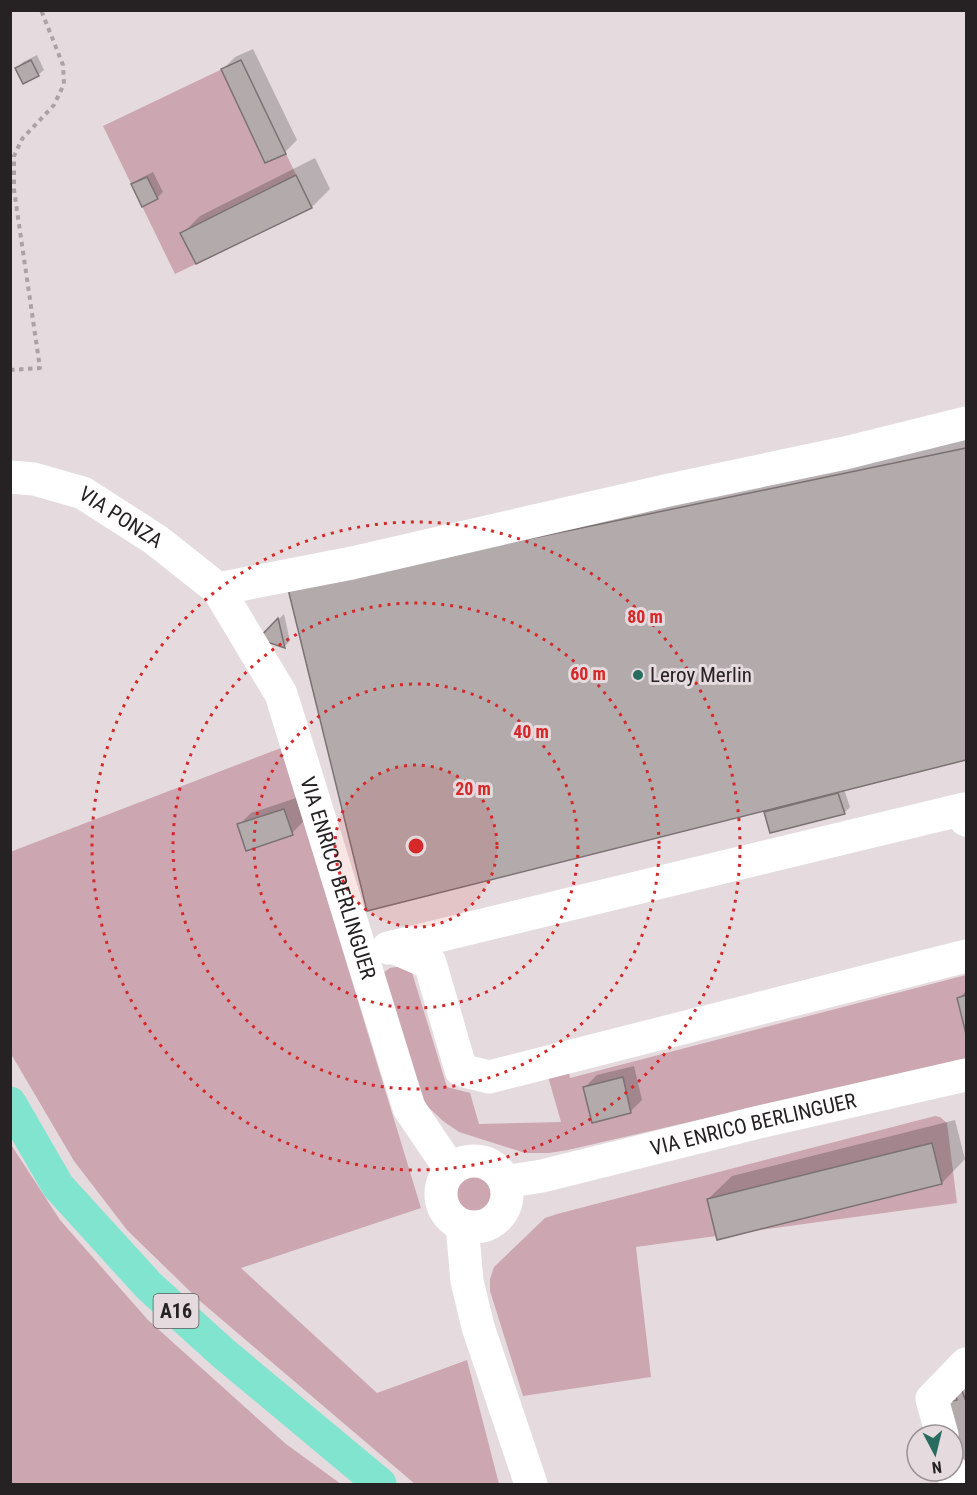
<svg xmlns="http://www.w3.org/2000/svg" width="977" height="1495" viewBox="0 0 977 1495" font-family="'Roboto Condensed',sans-serif">
  <rect width="100%" height="100%" fill="#e5dbde"/>
  <g fill="#cca7b1">
    <polygon points="241,60 312,208 175,274 103,126"/>
    <polygon points="281,748 421,1208 241,1268 377,1393 467,1360 499,1484 415,1484 200,1301 127,1230 74,1161 11,1054 10,852"/>
    <polygon points="402,966 410,966 447,1087 470,1093 479,1124 561,1122 547,1073 568,1068 570,1078 966,975 966,1058 568,1150 549,1153 525,1153 459,1132 443,1121 426,1105 384,985 383,973 390,968"/>
    <polygon points="935,1116 940,1117 947,1123 957,1203 636,1247 651,1377 523,1396 490,1291 490,1279 494,1267 545,1218 557,1214"/>
    <polygon points="10,1143 60,1220 148,1320 286,1444 341,1484 11,1484"/>
    <circle cx="473" cy="1194" r="18"/>
  </g>
  <g fill="#0003">
    <polygon points="253,49 297,140 285,152 266,161 223,69 235,57"/>
    <polygon points="37,55 44,70 38,75 17,68 23,62"/>
    <polygon points="315,158 330,189 312,207 197,262 182,234 200,216"/>
    <polygon points="153,172 163,192 157,198 133,184 139,179"/>
    <polygon points="966,430 966,759 844,789 850,807 844,813 766,812 770,808 290,589"/>
    <polygon points="284,614 290,641 284,647 260,638"/>
    <polygon points="296,798 304,821 292,833 239,825 251,813"/>
    <polygon points="966,991 966,1029 959,998"/>
    <polygon points="634,1066 642,1100 630,1112 585,1087 597,1075"/>
    <polygon points="955,1120 965,1159 942,1183 718,1238 708,1199 732,1176"/>
    <polygon points="966,1382 966,1471 950,1403"/>
  </g>
  <g fill="#b3aaac" stroke="#7b7274" stroke-width="1.5">
    <polygon points="31,60 39,76 23,84 15,68"/>
    <polygon points="241,60 286,154 265,163 221,69"/>
    <polygon points="296,175 312,208 196,264 180,233"/>
    <polygon points="147,177 158,199 142,207 131,184"/>
    <polygon points="966,448 966,760 367,911 288,589"/>
    <polygon points="278,618 285,648 258,639"/>
    <polygon points="838,793 845,814 770,833 764,812"/>
    <polygon points="284,809 293,835 246,851 237,824"/>
    <polygon points="966,995 966,1034 957,998"/>
    <polygon points="623,1077 631,1113 592,1123 583,1087"/>
    <polygon points="932,1143 942,1184 717,1240 707,1199"/>
    <polygon points="960,1385 965,1399 966,1398 966,1477 948,1402 957,1400 954,1387"/>
  </g>
  <g fill="none" stroke-linecap="round" stroke-linejoin="round">
    <polyline stroke="#aaa2a4" stroke-width="4" stroke-dasharray="4.5 4.5" stroke-linecap="butt" points="10,370 40,368 14,190 14,156 22,139 54,105 64,84 63,65 41,10"/>
    <g stroke="#fff" stroke-width="33">
      <path id="s1" d="M10,477L34,479L83,493L156,540L218,589L281,694L409,1108L451,1170"/>
      <polyline points="218,589 352,563 669,490 845,453 966,423"/>
      <polyline points="393,947 430,963 461,1070 489,1077 966,956"/>
      <polyline points="388,948 964,809 966,820"/>
      <circle cx="474" cy="1194" r="33"/>
      <path id="s2" d="M505,1182L542,1176L755,1123L966,1075"/>
      <polyline points="462,1225 467,1281 478,1327 531,1484"/>
      <polyline points="942,1435 932,1399 966,1364"/>
      <polyline points="952,1471 956,1484"/>
    </g>
    <polyline stroke="#81e4cf" stroke-width="33" points="10,1103 58,1186 149,1286 223,1353 380,1484"/>
  </g>
  <circle cx="416" cy="846" r="81" fill="#d62828" fill-opacity=".12"/>
  <g fill="none" stroke="#d62828" stroke-width="3" stroke-dasharray="3 6">
    <circle cx="416" cy="846" r="81"/>
    <circle cx="416" cy="846" r="162"/>
    <circle cx="416" cy="846" r="243"/>
    <circle cx="416" cy="846" r="324"/>
  </g>
  <circle fill="#276c5f" stroke="#e5dbde" stroke-width="2" cx="638" cy="675" r="6"/>
  <g text-anchor="middle" stroke-width="6" stroke-linejoin="round" paint-order="stroke">
    <rect fill="#e5dbde" stroke="#5f5a5b" stroke-width="1.5" x="153.5" y="1294" width="45" height="34" rx="4.5"/>
    <g font-size="20" font-weight="bold" fill="#262223">
      <text x="176" y="1318">A16</text>
    </g>
    <g font-size="21" fill="#262223" stroke="#e5dbde">
      <text dy="7" stroke="none"><textPath href="#s1" startOffset="120">VIA PONZA</textPath></text>
      <text dy="7" stroke="none"><textPath href="#s1" startOffset="556">VIA ENRICO BERLINGUER</textPath></text>
      <text dy="7" stroke="none"><textPath href="#s2" startOffset="255">VIA ENRICO BERLINGUER</textPath></text>
    </g>
    <g font-size="21" fill="#262223" stroke="#e5dbde" text-anchor="start">
      <text x="650" y="682">Leroy Merlin</text>
    </g>
  </g>
  <circle cx="416" cy="846" r="9" fill="#d62828" stroke="#e5dbde" stroke-width="3"/>
  <g font-size="18" text-anchor="middle" font-weight="bold" fill="#d62828" stroke="#e5dbde" stroke-width="6" stroke-linejoin="round" paint-order="stroke">
    <text x="645" y="623">80 m</text>
    <text x="588" y="680">60 m</text>
    <text x="531" y="738">40 m</text>
    <text x="473" y="795">20 m</text>
  </g>
  <rect width="977" height="1495" fill="none" stroke="#262223" stroke-width="24"/>
  <g transform="translate(935 1453) rotate(173)"><circle r="28" fill="#e5dbde" stroke="#999193" stroke-width="1.5"/>
  <path d="M0-4.5L10 22L0 15L-10 22Z" fill="#276c5f"/>
  <text y="-9" font-size="16" font-weight="bold" text-anchor="middle" fill="#262223">N</text>
  </g>
</svg>
